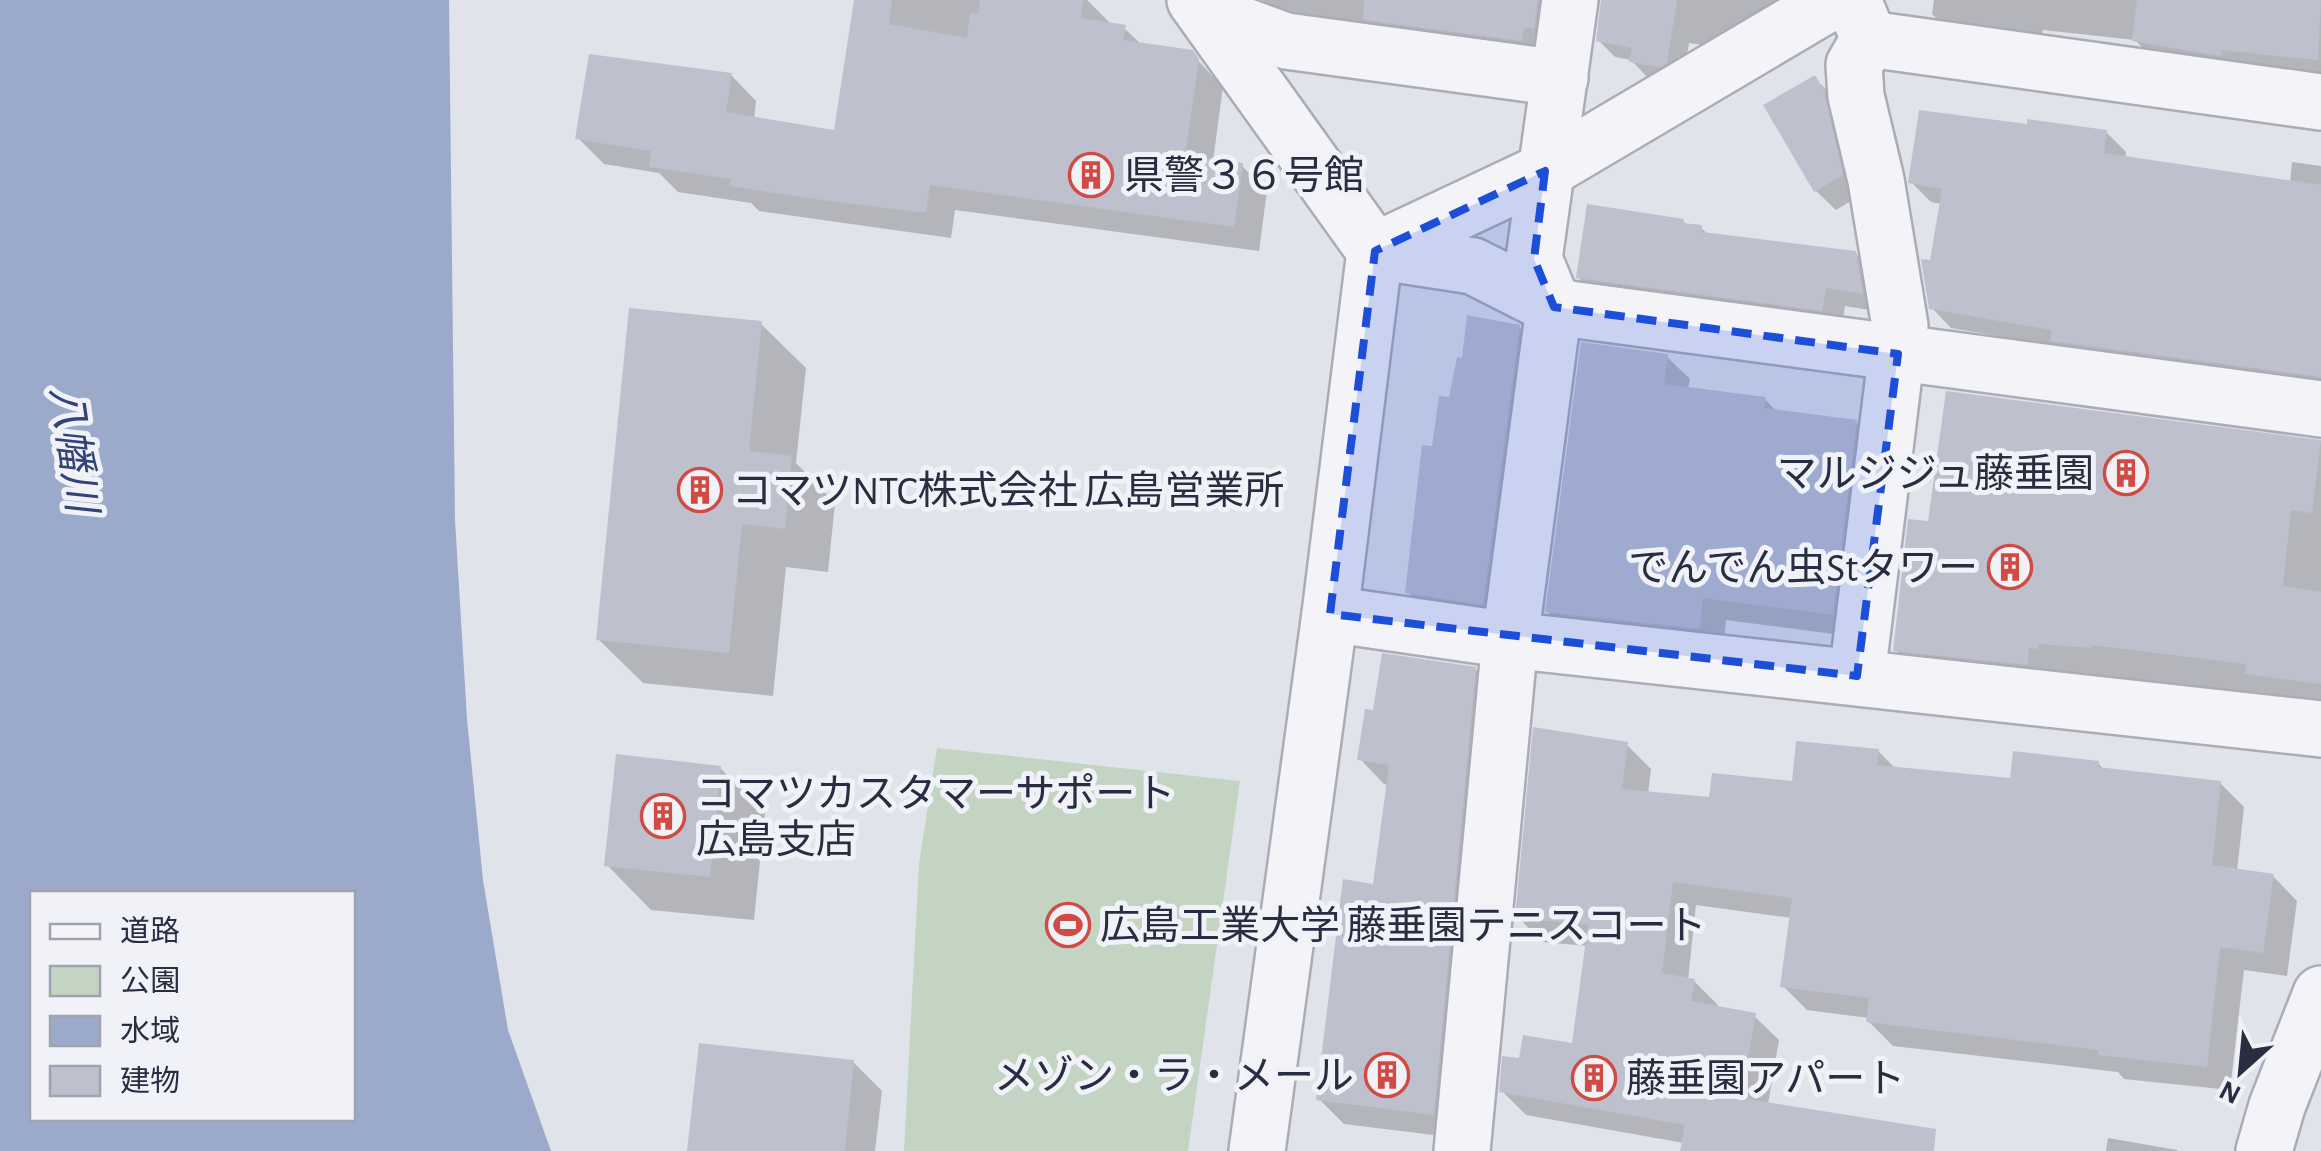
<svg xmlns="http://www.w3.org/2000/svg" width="2321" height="1151" viewBox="0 0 2321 1151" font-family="'Alegreya Sans','Noto Sans JP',sans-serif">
  <rect width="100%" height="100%" fill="#e1e3ea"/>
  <polygon fill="#c3d4c2" points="937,748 1240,781 1188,1151 904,1151 919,864"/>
  <path fill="#9ba9cb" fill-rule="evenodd" d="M0,0H449L455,520L467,719L483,880L508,1030L551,1151H0ZM32,894H352V1118H32Z"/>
  <g fill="#0003">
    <polygon points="857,0 1087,0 1109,22 1109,25 1124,28 1142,45 1191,53 1223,87 1213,161 1241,165 1267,191 1259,251 955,210 951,238 759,211 751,203 678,192 659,173 604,164 578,138 731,75 756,101 754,119 836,133"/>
    <polygon points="1262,0 1561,0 1538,57 1274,12"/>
    <polygon points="1603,0 1792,0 1733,49 1689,43 1683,79 1677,82 1648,78 1631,60 1615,57 1598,40"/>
    <polygon points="1934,0 2321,0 2321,77 2154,59 2135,40 2043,30 2042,39 1952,34 1932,14"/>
    <polygon points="1814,78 1834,97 1861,195 1836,210 1816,191 1766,106"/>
    <polygon points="2106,132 2126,152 2125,159 2290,183 2292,162 2321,166 2321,393 2072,360 2058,346 1951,328 1931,307 1932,263 1942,204 1931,202 1911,182"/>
    <polygon points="1683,221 1688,226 1701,228 1709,235 1855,253 1875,273 1881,312 1845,306 1841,330 1598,297 1579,278"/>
    <polygon points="761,324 806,368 796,463 835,503 828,572 786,567 773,696 643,683 598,639"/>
    <polygon points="1519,327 1545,353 1508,629 1434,618 1408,592 1434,449 1464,360"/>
    <polygon points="1666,356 1690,379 1688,389 1765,399 1777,412 1856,422 1879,446 1856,637 1726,620 1723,651 1571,635 1548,612"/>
    <polygon points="1948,393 2321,442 2321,713 2272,697 2127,679 2127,683 1932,685 1896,650 1930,524"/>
    <polygon points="1475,669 1500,694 1458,1138 1344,1124 1319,1099 1375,887 1389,785 1384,784 1360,759"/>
    <polygon points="1627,745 1651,769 1648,794 1712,800 1794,784 1878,751 1896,769 2012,781 2098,763 2104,770 2220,783 2244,807 2237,871 2273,876 2297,901 2287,976 2244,970 2230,1090 2124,1079 2118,1072 1893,1046 1869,1022 1869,1018 1807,1010 1783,986 1792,918 1696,905 1688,980 1694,981 1718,1005 1717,1009 1754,1016 1779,1040 1768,1104 1906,1151 1683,1151 1684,1143 1526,1115 1502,1091 1521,1061 1574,1046 1588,946 1542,942 1518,917"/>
    <polygon points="720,768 765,813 754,920 651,910 607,865"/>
    <polygon points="853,1062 882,1091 875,1151 689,1151"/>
    <polygon points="2108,1138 2177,1150 2178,1151 2106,1151"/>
  </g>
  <g fill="#bec1cd">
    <polygon points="854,0 892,0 889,24 967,38 970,13 978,14 980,0 1083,0 1081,18 1126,25 1123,40 1193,50 1199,59 1185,155 1243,163 1234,227 930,185 926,213 815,199 730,186 731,179 649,167 651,151 575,139 589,54 732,73 726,112 834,130"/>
    <polygon points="1364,0 1538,0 1534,29 1524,27 1522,41 1363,20"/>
    <polygon points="1601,0 1677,0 1667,63 1660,67 1629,62 1632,48 1596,41"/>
    <polygon points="2137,0 2321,0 2318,60 2221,50 2221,56 2132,41"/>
    <polygon points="1815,75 1824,90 1843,175 1814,192 1763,105"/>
    <polygon points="1919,110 2027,124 2027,119 2107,130 2104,153 2321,185 2321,377 2050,341 2052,330 1929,309 1921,259 1930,260 1942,189 1908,183"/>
    <polygon points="1587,204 1684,219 1683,223 1702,225 1702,232 1856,251 1863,294 1826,288 1822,311 1576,278"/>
    <polygon points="629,308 762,321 749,451 792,456 785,529 742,524 729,653 596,640"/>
    <polygon points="1467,315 1520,325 1483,605 1405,593 1422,445 1432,446 1439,396 1449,397 1457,357 1462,358"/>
    <polygon points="1581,342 1668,354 1664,384 1766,397 1764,408 1857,420 1833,615 1703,598 1700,629 1545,612"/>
    <polygon points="1946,391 2321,440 2312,513 2291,510 2283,586 2321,592 2321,684 2245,674 2246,664 2092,645 2092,648 2039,644 2038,649 2029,648 2028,665 1893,651 1908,519 1928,521"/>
    <polygon points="1382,653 1476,667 1434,1115 1316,1100 1343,879 1373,884 1389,765 1357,760 1365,709 1373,710"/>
    <polygon points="1533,727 1628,742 1622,789 1709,797 1712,773 1792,781 1796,741 1879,749 1877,765 2010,778 2013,751 2099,761 2098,767 2221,781 2212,865 2274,874 2263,953 2220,947 2207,1067 2098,1055 2098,1050 1866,1022 1869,998 1780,987 1792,898 1673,882 1662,973 1695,979 1691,1001 1756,1013 1741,1098 1936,1129 1934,1151 1680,1151 1685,1125 1499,1092 1502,1056 1519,1058 1523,1035 1572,1043 1588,925 1515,918"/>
    <polygon points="616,754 721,766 710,877 604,866"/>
    <polygon points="699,1043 854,1060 845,1151 687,1151"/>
  </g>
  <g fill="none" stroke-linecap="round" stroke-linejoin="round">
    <defs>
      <g id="minor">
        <polyline points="1195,0 1375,251 1330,614 1257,1151"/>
        <polyline points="1853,0 1869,39 1854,65 1856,96 1876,180 1900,326 1857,676"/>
        <polyline points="1206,12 1286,41 1560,78"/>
        <polyline points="1869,39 2321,102"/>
        <polyline points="1375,251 1473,266 1554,307 2321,409"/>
        <polyline points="1375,251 1545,171 1834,0"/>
        <polyline points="1330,614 1510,640 2321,729"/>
        <polyline points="1462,1151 1510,640 1554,307 1534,259 1570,0"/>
        <polyline points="2264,1151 2277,1106 2321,994"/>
      </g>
    </defs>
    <use href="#minor" stroke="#aaacb8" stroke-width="60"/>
    <use href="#minor" stroke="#f4f4f8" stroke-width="55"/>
  </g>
  <path fill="#1d4ed8" fill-opacity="0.2" stroke="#1d4ed8" stroke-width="8" stroke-dasharray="20 12" stroke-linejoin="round" d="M1545,171L1534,259L1554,307L1898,354L1857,676L1330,614L1375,251Z"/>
  <defs>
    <symbol id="building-ring" viewBox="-11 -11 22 22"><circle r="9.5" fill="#f0f2f7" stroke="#d14a44" stroke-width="1.5"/><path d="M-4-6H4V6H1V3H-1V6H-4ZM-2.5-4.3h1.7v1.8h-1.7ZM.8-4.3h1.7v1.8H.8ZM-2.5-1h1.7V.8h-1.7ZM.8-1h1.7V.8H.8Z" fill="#d14a44"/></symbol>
    <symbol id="stadium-ring" viewBox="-11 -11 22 22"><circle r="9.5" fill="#f0f2f7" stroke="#d14a44" stroke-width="1.5"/><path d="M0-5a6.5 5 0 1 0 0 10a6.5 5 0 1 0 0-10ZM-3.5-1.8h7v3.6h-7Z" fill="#d14a44"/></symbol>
  </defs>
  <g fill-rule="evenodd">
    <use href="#building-ring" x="1066" y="150" width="50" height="50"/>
    <use href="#building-ring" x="2101" y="448" width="50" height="50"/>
    <use href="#building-ring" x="675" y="465" width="50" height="50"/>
    <use href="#building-ring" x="1985" y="542" width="50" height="50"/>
    <use href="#building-ring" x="638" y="791" width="50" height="50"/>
    <use href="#stadium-ring" x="1043" y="900" width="50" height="50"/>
    <use href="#building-ring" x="1362" y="1050" width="50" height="50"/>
    <use href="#building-ring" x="1569" y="1053" width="50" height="50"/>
  </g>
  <g text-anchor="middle" stroke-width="10" stroke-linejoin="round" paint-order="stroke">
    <g font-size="40" fill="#292d42" stroke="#f0f2f7" text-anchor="start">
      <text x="1124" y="189">県警３６号館</text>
      <text x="2094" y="487" text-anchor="end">マルジジュ藤垂園</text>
      <text x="732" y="504">コマツNTC株式会社 広島営業所</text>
      <text x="1978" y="581" text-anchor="end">でんでん虫Stタワー</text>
      <text x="696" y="807">コマツカスタマーサポート<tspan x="696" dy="46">広島支店</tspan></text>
      <text x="1100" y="939">広島工業大学 藤垂園テニスコート</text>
      <text x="1354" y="1089" text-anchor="end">メゾン・ラ・メール</text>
      <text x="1626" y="1092">藤垂園アパート</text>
    </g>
    <g font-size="42" font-style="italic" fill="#324377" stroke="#f0f2f7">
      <text transform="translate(75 449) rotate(82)" y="15">八幡川</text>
    </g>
  </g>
  <rect x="30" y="891" width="325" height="230" fill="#f0f2f7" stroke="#a0a3af" stroke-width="2.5"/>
  <rect x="50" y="924" width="50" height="15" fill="#f4f4f8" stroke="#a0a3af" stroke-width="2.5"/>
  <text x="120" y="941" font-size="30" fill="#292d42">道路</text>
  <rect x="50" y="966" width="50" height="30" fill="#c3d4c2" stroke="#a0a3af" stroke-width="2.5"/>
  <text x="120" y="991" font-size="30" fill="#292d42">公園</text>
  <rect x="50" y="1016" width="50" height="30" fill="#9ba9cb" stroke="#a0a3af" stroke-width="2.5"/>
  <text x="120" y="1041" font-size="30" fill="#292d42">水域</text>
  <rect x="50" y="1066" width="50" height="30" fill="#bec1cd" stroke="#a0a3af" stroke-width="2.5"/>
  <text x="120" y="1091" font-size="30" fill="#292d42">建物</text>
  <g transform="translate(2241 1071) rotate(207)" stroke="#f0f2f7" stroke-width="8" paint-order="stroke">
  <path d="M0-8L18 38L0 25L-18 38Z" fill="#292d42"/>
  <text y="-15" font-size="28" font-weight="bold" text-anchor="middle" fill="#292d42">N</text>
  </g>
</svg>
